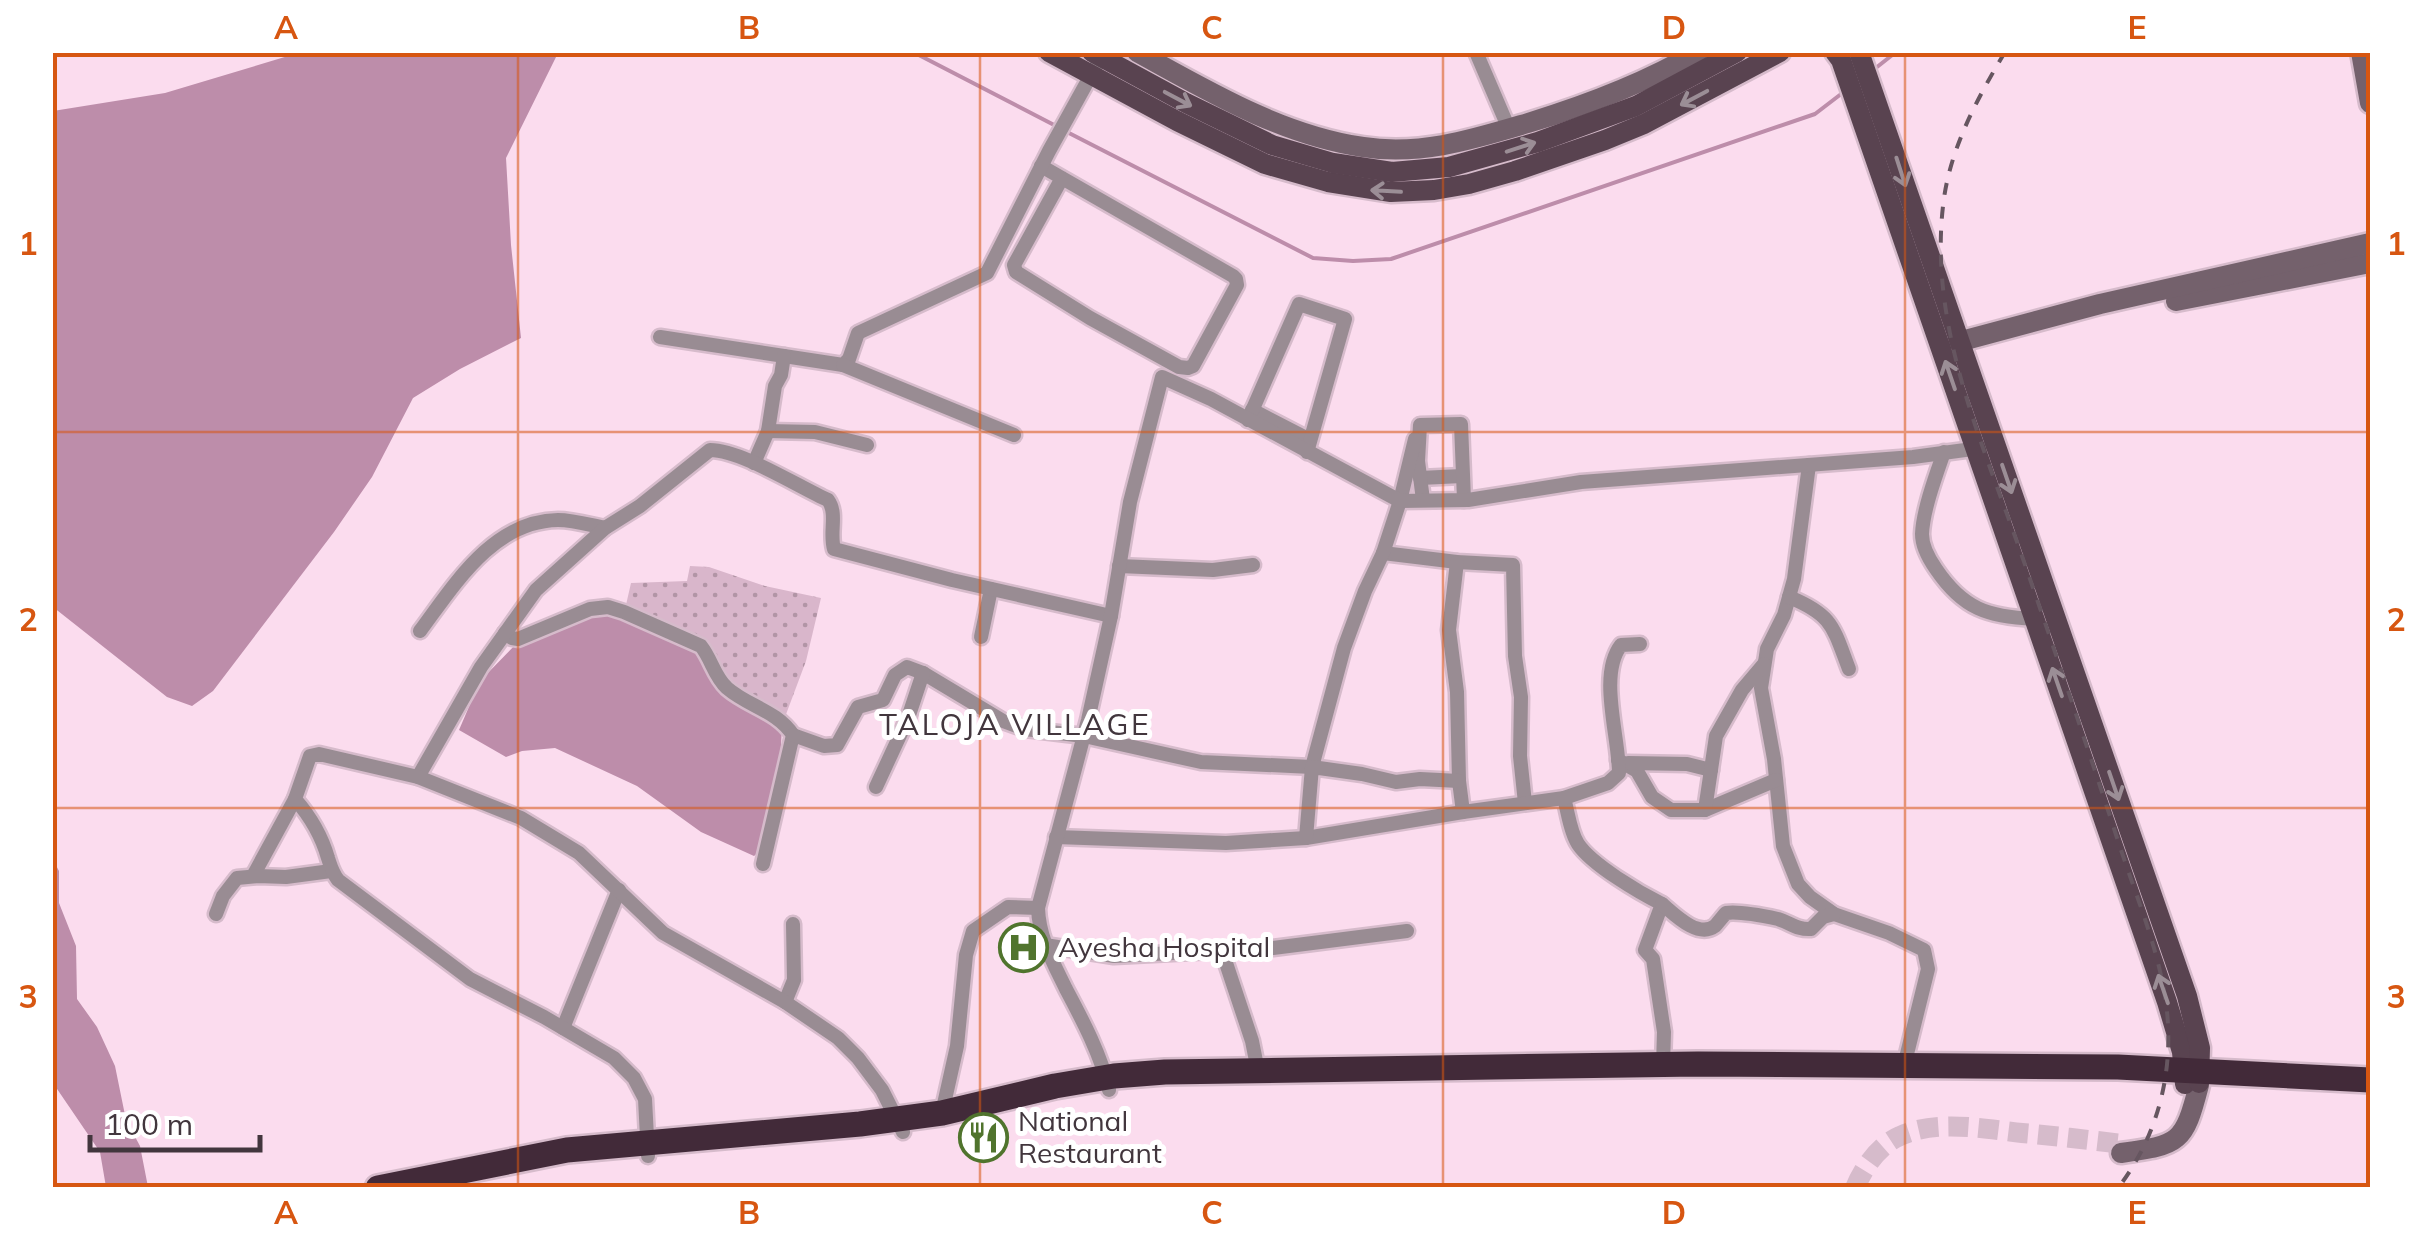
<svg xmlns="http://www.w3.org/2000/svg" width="2423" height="1240" viewBox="0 0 2423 1240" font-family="Mulish,sans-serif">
  <defs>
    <pattern id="green-dots" width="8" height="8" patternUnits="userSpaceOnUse" patternTransform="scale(2.5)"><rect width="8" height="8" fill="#d9b6cb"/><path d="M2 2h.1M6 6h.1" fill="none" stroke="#b295a6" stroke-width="1.8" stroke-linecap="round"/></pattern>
  </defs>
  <rect width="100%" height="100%" fill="#fbdcee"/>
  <polygon fill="url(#green-dots)" points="690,566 709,567 765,586 821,598 806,661 782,725 740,707 717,689 697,648 623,618 631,583 687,581"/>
  <g fill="#bd8daa">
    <polygon points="298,53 558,53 506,158 511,245 521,338 460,369 413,398 372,477 334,532 213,691 192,706 167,697 53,607 53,111 165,93"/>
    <polygon points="592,612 623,618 698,649 718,690 740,707 782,725 780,766 764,848 754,856 701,832 637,786 555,748 522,751 506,757 459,730 480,681 518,642"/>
    <polygon points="52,858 59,871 59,903 76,946 77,999 97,1027 115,1066 126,1120 140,1146 148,1187 106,1187 100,1152 53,1083"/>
  </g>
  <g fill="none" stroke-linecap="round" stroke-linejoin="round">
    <g stroke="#bd8daa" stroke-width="4">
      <polyline points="913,52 1058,127"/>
      <polyline points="1872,71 1896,52"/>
      <polyline points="1067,132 1313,258 1353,261 1391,259 1815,114 1845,91"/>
    </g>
    <path stroke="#d6bbcb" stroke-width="20" stroke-dasharray="20 10" stroke-linecap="butt" d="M1855,1188C1863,1168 1879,1145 1900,1136C1937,1119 1984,1129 2022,1133C2056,1136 2089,1140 2123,1144"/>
    <defs>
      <g id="street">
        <polyline points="1476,52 1509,129"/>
        <polyline points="1041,166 1233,276 1236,279 1237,285 1193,366 1188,368 1179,367 1090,318 1016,272 1014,265 1062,178"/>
        <polyline points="660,337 843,365 849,359 858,333 987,273 1049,151 1101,57"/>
        <polyline points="843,365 1014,435"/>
        <polyline points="1252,410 1310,440"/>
        <polyline points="1248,420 1299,304 1345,319 1307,452"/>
        <polyline points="768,431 815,432 867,445"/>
        <path d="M1944,452C1936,475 1923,510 1922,534C1922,547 1929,559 1936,569C1963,609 1988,617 2035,619"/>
        <polyline points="754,463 768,431 775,386 781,375 784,356"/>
        <polyline points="1809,465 1794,579 1784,615 1767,649 1761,688 1774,759 1783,846 1798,884 1810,897 1834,914 1889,933 1924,950 1928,969 1904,1066"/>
        <polyline points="1420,478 1462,476"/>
        <polyline points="1423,500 1418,461 1420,425 1461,424 1464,500"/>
        <polyline points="1383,553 1457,562 1513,565 1515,656 1521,697 1520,756 1525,803"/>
        <polyline points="1457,562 1449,630 1457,692 1459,781 1463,812"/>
        <polyline points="1119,566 1213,570 1253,565"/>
        <path d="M1789,597C1833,615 1833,627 1849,669"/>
        <path d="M420,631C455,584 493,521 558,520C573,520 590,525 605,528"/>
        <path d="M505,633L512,638L518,639L590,609L608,607L624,612L701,646C712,660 714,676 727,688C749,707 776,710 793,735L763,864"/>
        <polyline points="981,637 991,589"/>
        <polyline points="793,735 824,746 837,745 858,707 883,700 895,675 907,667 923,673 1003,721 1025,729 1084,736 1201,762 1312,767 1344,648 1365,591 1383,553 1400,501 1415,439"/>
        <polyline points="1618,760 1637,771 1652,797 1671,810 1705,810 1776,780"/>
        <polyline points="1628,763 1687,764 1711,770"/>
        <path d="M418,777L481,667L536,590L605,528L640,506L710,450C741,450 797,486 828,500C838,514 829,532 834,549L952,580L1111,616"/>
        <polyline points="876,787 908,718 923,673"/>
        <path d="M1564,798C1568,812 1570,832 1578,844C1592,865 1640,893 1662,904L1645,950L1653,959L1664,1032L1663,1065"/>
        <polyline points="1705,810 1716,736 1742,690 1764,664"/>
        <path d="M1056,837L1226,843L1306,838L1463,812L1564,798L1608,783L1619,773C1619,736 1598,675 1621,645L1640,644"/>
        <polyline points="1306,838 1312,767 1362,774 1396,782 1420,779 1459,781"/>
        <polyline points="253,876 295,799"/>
        <path d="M1662,904C1674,914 1698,939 1715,926C1716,925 1725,914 1726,913C1740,911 1764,916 1778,919C1791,923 1797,930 1811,929L1823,917L1834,914"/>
        <polyline points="216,914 223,896 237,878 258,876 286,877 331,871"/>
        <polyline points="1045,945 1114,956 1273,948 1407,931"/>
        <polyline points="1222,951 1252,1041 1258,1071"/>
        <polyline points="785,1002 794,980 793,924"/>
        <polyline points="563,1028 619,890"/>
        <path d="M1109,1090C1102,1057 1082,1019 1066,989C1053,962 1039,938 1038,908L1088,720L1111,616L1130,502L1162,377L1211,399L1400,501L1468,500L1581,482L1913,457L1980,448"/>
        <polyline points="942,1113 957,1046 966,955 973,931 1008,907 1038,908"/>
        <path d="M648,1156L645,1099L634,1078L614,1058L544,1017L470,979L338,880C332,872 331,867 328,858C322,837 309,815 295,799L310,756L319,754L418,777L521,818L579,853L663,933L785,1002L838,1038L858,1058L882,1090L903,1132"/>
      </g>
      <g id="secondary">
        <path d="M1137,52C1208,91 1281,135 1363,147C1421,156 1474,139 1528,123C1587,105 1645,83 1698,52"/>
        <polyline points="2361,52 2370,103"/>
        <polyline points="2176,301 2370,263"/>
        <polyline points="1958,342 2100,304 2370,243"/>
        <path d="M2121,1153C2180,1145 2184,1143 2199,1085"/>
      </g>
      <g id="primary">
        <polyline points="1049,52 1177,121 1265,164 1328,182 1391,192 1434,190 1469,184 1515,171 1605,140 1644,124 1780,52"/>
        <polyline points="1092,52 1186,103 1272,145 1333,163 1392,172 1449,167 1538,142 1636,106 1737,52"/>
        <polyline points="1835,52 1841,60 2167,1002 2182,1052 2185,1084"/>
        <polyline points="1859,52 2187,996 2200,1048 2199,1083"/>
      </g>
      <polyline id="highway" points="378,1188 567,1150 860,1124 942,1113 1055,1086 1114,1076 1165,1072 1698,1064 2118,1067 2370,1080"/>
    </defs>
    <use href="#street" stroke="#d6bbcb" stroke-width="19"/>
    <use href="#secondary" stroke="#d6bbcb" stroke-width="25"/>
    <use href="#primary" stroke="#d6bbcb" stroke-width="25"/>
    <use href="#highway" stroke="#d6bbcb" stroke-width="30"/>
    <use href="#street" stroke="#998c93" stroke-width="14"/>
    <use href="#secondary" stroke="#74616c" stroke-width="20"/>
    <use href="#primary" stroke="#594350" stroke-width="20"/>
    <use href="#highway" stroke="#422a39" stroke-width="25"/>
    <path stroke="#665660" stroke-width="4" stroke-dasharray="12 12" stroke-linecap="butt" d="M2005,52C1977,99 1949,150 1943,206C1929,328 1983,444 2022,556C2056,654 2089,752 2121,850C2140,907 2165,965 2168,1025C2171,1084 2154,1141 2118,1188"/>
  </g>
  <defs><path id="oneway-shaft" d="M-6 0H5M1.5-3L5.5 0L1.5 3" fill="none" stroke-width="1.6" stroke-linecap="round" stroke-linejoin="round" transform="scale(2.5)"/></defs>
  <g stroke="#9b8e96">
    <use href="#oneway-shaft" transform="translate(1694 98) rotate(152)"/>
    <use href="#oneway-shaft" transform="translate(1178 99) rotate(28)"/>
    <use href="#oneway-shaft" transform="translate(1521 147) rotate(-18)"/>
    <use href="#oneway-shaft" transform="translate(1901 172) rotate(72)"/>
    <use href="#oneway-shaft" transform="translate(1386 191) rotate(-177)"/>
    <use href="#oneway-shaft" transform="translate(1950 375) rotate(-109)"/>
    <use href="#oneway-shaft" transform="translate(2007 479) rotate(71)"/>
    <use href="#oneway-shaft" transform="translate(2057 682) rotate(-109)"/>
    <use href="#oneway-shaft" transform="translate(2114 786) rotate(71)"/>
    <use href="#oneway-shaft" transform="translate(2163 989) rotate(-109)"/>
  </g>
  <path fill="none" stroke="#d75611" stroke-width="2.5" stroke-opacity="0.55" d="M518,52V1188M980,52V1188M1443,52V1188M1905,52V1188M52,432H2370M52,808H2370"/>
  <defs>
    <symbol id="hospital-ring" viewBox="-11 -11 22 22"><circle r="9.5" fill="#fff" stroke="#50742d" stroke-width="1.5"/><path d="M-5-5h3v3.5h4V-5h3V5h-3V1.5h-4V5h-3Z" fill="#50742d"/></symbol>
    <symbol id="restaurant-ring" viewBox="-11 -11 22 22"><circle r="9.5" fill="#fff" stroke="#50742d" stroke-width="1.5"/><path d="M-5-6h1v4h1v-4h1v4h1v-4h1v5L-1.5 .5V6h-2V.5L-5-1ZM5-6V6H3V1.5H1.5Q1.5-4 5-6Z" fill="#50742d"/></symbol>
  </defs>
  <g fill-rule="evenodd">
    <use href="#hospital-ring" x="996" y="920" width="55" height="55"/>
    <use href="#restaurant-ring" x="956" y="1110" width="55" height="55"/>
  </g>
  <g text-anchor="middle" stroke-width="10" stroke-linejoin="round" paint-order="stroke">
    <g font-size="28" fill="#42363d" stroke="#fff" text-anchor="start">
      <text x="1058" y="957">Ayesha Hospital</text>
      <text x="1018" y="1131">National<tspan x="1018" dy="32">Restaurant</tspan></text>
    </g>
    <g font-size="30" letter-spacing="2.5" fill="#42363d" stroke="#fff">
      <text x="1015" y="735">TALOJA VILLAGE</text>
    </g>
  </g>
  <rect width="2423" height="1240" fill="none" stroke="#ffffff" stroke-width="110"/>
  <path d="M90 1135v15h170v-15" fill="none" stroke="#42363d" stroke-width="5"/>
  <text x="105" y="1135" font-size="30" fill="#42363d" stroke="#ffffff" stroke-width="8" paint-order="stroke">100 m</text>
  <rect x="55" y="55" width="2313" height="1130" fill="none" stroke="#d75611" stroke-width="4"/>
  <g font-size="32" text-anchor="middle" font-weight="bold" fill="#d75611">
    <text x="286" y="39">A</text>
    <text x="749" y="39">B</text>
    <text x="1212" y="39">C</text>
    <text x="1674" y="39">D</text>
    <text x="2137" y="39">E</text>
    <text x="28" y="255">1</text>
    <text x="2396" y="255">1</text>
    <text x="28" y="631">2</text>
    <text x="2396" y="631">2</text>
    <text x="28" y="1008">3</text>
    <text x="2396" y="1008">3</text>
    <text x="286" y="1224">A</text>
    <text x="749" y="1224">B</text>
    <text x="1212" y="1224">C</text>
    <text x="1674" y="1224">D</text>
    <text x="2137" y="1224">E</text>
  </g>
</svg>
